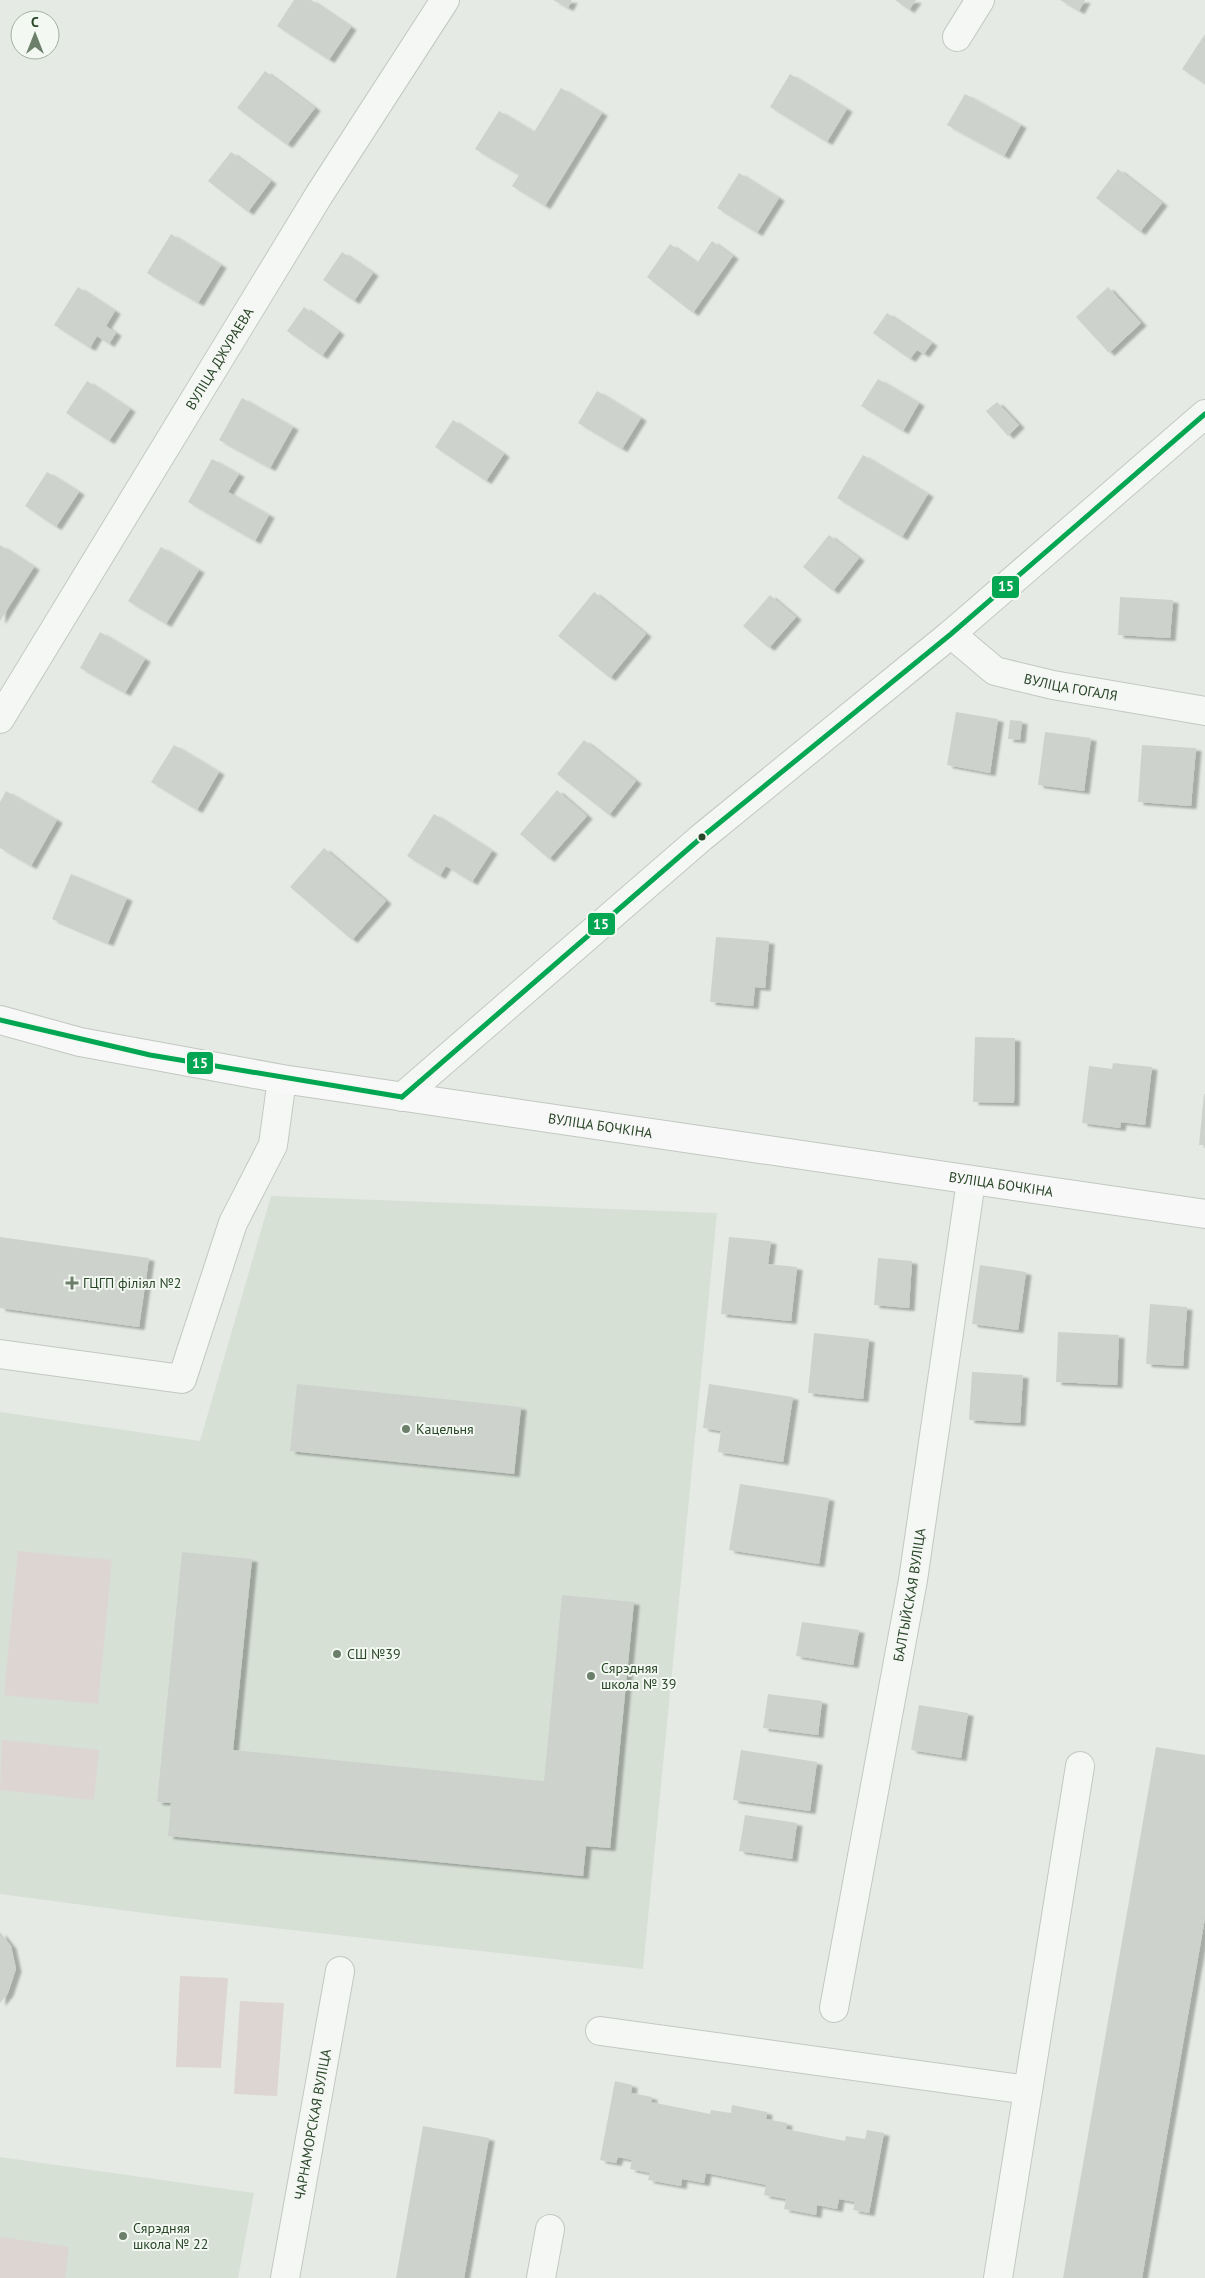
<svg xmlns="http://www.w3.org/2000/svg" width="1205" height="2278" viewBox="0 0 1205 2278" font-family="'PT Sans',sans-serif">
  <defs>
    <filter id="shadow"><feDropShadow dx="5.5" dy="3" stdDeviation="1" flood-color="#0004"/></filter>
  </defs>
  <rect width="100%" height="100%" fill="#e5eae4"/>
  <g fill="#d6e0d5">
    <polygon points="271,1196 717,1213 643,1969 167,1916 0,1894 0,1412 200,1441"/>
    <polygon points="0,2157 254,2193 238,2278 0,2278"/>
  </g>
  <g fill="#ddd5d2">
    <polygon points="18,1551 112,1560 98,1704 4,1695"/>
    <polygon points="2,1740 99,1750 94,1800 0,1790"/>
    <polygon points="180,1976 228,1978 221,2068 176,2067"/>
    <polygon points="240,2001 284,2003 277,2096 234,2094"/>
    <polygon points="0,2237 69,2247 65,2278 0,2278"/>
  </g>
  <g fill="#cdd2cd" filter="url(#shadow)">
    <polygon points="294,0 311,0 351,27 329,60 277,26"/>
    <polygon points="553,0 572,0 568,8"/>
    <polygon points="895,0 916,0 909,10"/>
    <polygon points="1060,0 1085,0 1079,11"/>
    <polygon points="1205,34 1205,84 1182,69"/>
    <polygon points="265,71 315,108 287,145 237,108"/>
    <polygon points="790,74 847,109 827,142 770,107"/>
    <polygon points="561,88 602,113 545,206 512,186 519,175 475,149 499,111 534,132"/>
    <polygon points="965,94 1021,125 1004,156 947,125"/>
    <polygon points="231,152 271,181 248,212 208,181"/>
    <polygon points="1118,169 1162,203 1140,232 1096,198"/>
    <polygon points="739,173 779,198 757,233 717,208"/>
    <polygon points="171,234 221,265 198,303 147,273"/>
    <polygon points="712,241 733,256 693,313 647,277 670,244 697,263"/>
    <polygon points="342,252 373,273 354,301 323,280"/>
    <polygon points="78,287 115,311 106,326 116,333 109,344 97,336 90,348 54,325"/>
    <polygon points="1108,287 1141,323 1109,353 1076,317"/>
    <polygon points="304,307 339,332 322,356 287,331"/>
    <polygon points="887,313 932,343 924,354 917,350 910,359 873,333"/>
    <polygon points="878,379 919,403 903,431 861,406"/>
    <polygon points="87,381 130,409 109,441 66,413"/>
    <polygon points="597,391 641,418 622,449 578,423"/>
    <polygon points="242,398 293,427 270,468 219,440"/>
    <polygon points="997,402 1019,425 1008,436 986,411"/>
    <polygon points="453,420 504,454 486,481 435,447"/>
    <polygon points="863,455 928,494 902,537 837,498"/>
    <polygon points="212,459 239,474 228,492 269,515 255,541 188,502"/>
    <polygon points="47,472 79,492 56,527 25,506"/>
    <polygon points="829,535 859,558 833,591 803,567"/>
    <polygon points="0,545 34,567 0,621"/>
    <polygon points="161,547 199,570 166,624 128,601"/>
    <polygon points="594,592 646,634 610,678 558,636"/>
    <polygon points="770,595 796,617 769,648 743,626"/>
    <polygon points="1120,597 1173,600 1170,638 1118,635"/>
    <polygon points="100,632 145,659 125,693 80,668"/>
    <polygon points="956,712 998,719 990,773 947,765"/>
    <polygon points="1010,720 1022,721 1020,740 1008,739"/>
    <polygon points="1045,732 1091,738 1084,791 1038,785"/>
    <polygon points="584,740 636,781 609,815 557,774"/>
    <polygon points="174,745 219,772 197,810 151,782"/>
    <polygon points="1142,745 1196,748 1191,806 1138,802"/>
    <polygon points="557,790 587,816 549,859 520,834"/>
    <polygon points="6,791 57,820 31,866 0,848 0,802"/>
    <polygon points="434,814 492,851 472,882 446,866 440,876 407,856"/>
    <polygon points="324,848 386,901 352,940 290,887"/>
    <polygon points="71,874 127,898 108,943 52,919"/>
    <polygon points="716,937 769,941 765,988 755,987 753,1006 710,1002"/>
    <polygon points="975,1037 1015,1038 1014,1103 973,1102"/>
    <polygon points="1113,1063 1152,1067 1145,1125 1121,1122 1120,1128 1082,1123 1089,1066 1112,1069"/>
    <polygon points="1204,1094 1205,1094 1205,1145 1199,1145"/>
    <polygon points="0,1237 149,1258 139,1327 0,1308"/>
    <polygon points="729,1237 771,1241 768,1264 797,1267 791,1321 721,1314"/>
    <polygon points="878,1258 912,1261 909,1308 874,1305"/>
    <polygon points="980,1265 1026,1272 1018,1330 972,1324"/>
    <polygon points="1150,1304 1187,1307 1183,1366 1146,1364"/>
    <polygon points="1058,1332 1119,1335 1117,1385 1056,1382"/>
    <polygon points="814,1333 869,1339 863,1399 808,1393"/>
    <polygon points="972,1372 1023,1375 1020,1423 969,1420"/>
    <polygon points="297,1384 521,1407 514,1474 290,1451"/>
    <polygon points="709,1384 793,1397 783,1462 718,1452 721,1431 703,1428"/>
    <polygon points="740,1484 829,1498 819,1564 729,1550"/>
    <polygon points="182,1552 252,1559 233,1750 544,1781 562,1595 634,1602 610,1848 586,1846 583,1876 168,1836 171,1803 157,1802"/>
    <polygon points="802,1622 859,1630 853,1665 796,1656"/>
    <polygon points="768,1694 822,1701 818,1735 763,1728"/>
    <polygon points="919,1705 968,1713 961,1758 911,1750"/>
    <polygon points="1156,1747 1205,1755 1205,1918 1142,2278 1063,2278"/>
    <polygon points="741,1750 817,1762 810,1811 733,1800"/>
    <polygon points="745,1815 797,1823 792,1859 739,1851"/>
    <polygon points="0,1932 11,1946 16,1969 8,1993 0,2003"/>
    <polygon points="615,2081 632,2085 631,2093 652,2097 651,2102 710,2114 711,2110 731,2113 732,2105 767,2112 766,2119 787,2123 786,2129 845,2141 846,2136 865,2139 867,2130 884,2133 869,2213 853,2210 855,2202 839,2199 837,2209 817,2205 816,2215 784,2209 786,2199 764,2195 766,2185 706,2173 704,2183 682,2179 681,2186 648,2180 650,2173 630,2169 632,2160 618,2157 616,2163 600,2160"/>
    <polygon points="423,2126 489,2138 464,2278 396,2278"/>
  </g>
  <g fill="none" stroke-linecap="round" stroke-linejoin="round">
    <defs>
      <g id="minor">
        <polyline points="957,37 980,0"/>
        <path id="s1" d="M951,634L995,671L1053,685L1205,711"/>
        <path id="s2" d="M0,719L319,195L445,0"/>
        <polyline points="402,1097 702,837 951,634 1205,414"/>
        <polyline points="0,1354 182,1379 233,1223 273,1145 282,1079"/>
        <path id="s3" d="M834,2008L913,1580L971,1181"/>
        <polyline points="600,2031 1028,2090"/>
        <path id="s4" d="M285,2278L340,1971"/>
        <polyline points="541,2278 550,2229"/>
        <polyline points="998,2278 1080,1766"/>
      </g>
      <g id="major">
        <path id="s5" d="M0,1020L80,1042L282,1079L1205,1214"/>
      </g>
    </defs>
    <use href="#minor" stroke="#c3c8c2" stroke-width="30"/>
    <use href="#major" stroke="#c1c8c0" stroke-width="30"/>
    <use href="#minor" stroke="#f4f7f4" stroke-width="28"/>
    <use href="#major" stroke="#f8f8f8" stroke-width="28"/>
    <defs>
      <g id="bus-1">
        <polyline points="0,1020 150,1055 402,1097"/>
        <polyline points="402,1097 702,837 951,634 1205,414"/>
      </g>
    </defs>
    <use href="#bus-1" stroke="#f3f9f2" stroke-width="9"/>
    <use href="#bus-1" stroke="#00a651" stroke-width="5"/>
  </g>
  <circle fill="#2a4628" stroke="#f3f9f2" stroke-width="2" cx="702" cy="837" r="4.5"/>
  <g fill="#6b7f6a" stroke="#f3f9f2" stroke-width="2">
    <path d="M69.5 1275.5h5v5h5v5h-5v5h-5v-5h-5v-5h5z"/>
    <circle cx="406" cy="1429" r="5"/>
    <circle cx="337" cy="1654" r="5"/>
    <circle cx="591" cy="1676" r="5"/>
    <circle cx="123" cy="2236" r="5"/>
  </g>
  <g text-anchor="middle" stroke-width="4" stroke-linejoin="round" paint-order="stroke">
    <g font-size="14" fill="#2a4628" stroke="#f3f9f2">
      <text dy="5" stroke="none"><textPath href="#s2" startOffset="422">ВУЛІЦА ДЖУРАЕВА</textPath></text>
      <text dy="5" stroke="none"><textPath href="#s1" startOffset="135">ВУЛІЦА ГОГАЛЯ</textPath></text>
      <text dy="5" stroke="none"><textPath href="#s5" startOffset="610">ВУЛІЦА БОЧКІНА</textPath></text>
      <text dy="5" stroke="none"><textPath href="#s5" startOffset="1015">ВУЛІЦА БОЧКІНА</textPath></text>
      <text dy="5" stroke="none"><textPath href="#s3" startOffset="420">БАЛТЫЙСКАЯ ВУЛІЦА</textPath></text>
      <text dy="5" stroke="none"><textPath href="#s4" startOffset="156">ЧАРНАМОРСКАЯ ВУЛІЦА</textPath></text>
    </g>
    <g font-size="14" fill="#2a4628" stroke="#f3f9f2" text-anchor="start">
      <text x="83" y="1288">ГЦГП філіял №2</text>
      <text x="416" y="1434">Кацельня</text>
      <text x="347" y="1659">СШ №39</text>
      <text x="601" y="1673">Сярэдняя<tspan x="601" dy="16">школа № 39</tspan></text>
      <text x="133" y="2233">Сярэдняя<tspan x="133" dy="16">школа № 22</tspan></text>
    </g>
  </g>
  <g stroke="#f3f9f2" stroke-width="2">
    <rect x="991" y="575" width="29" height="24" rx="5" fill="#00a651"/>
    <rect x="587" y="912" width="29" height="24" rx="5" fill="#00a651"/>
    <rect x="186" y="1051" width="28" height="24" rx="5" fill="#00a651"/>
  </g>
  <g font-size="14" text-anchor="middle" font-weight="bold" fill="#fff">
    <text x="1006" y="591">15</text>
    <text x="601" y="929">15</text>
    <text x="200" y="1068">15</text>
  </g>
  <g transform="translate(35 35)"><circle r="24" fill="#f3f9f2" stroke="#a3b1a1"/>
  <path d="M0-4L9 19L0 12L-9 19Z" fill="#6b7f6a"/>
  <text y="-8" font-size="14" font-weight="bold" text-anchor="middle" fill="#2a4628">С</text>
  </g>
</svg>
